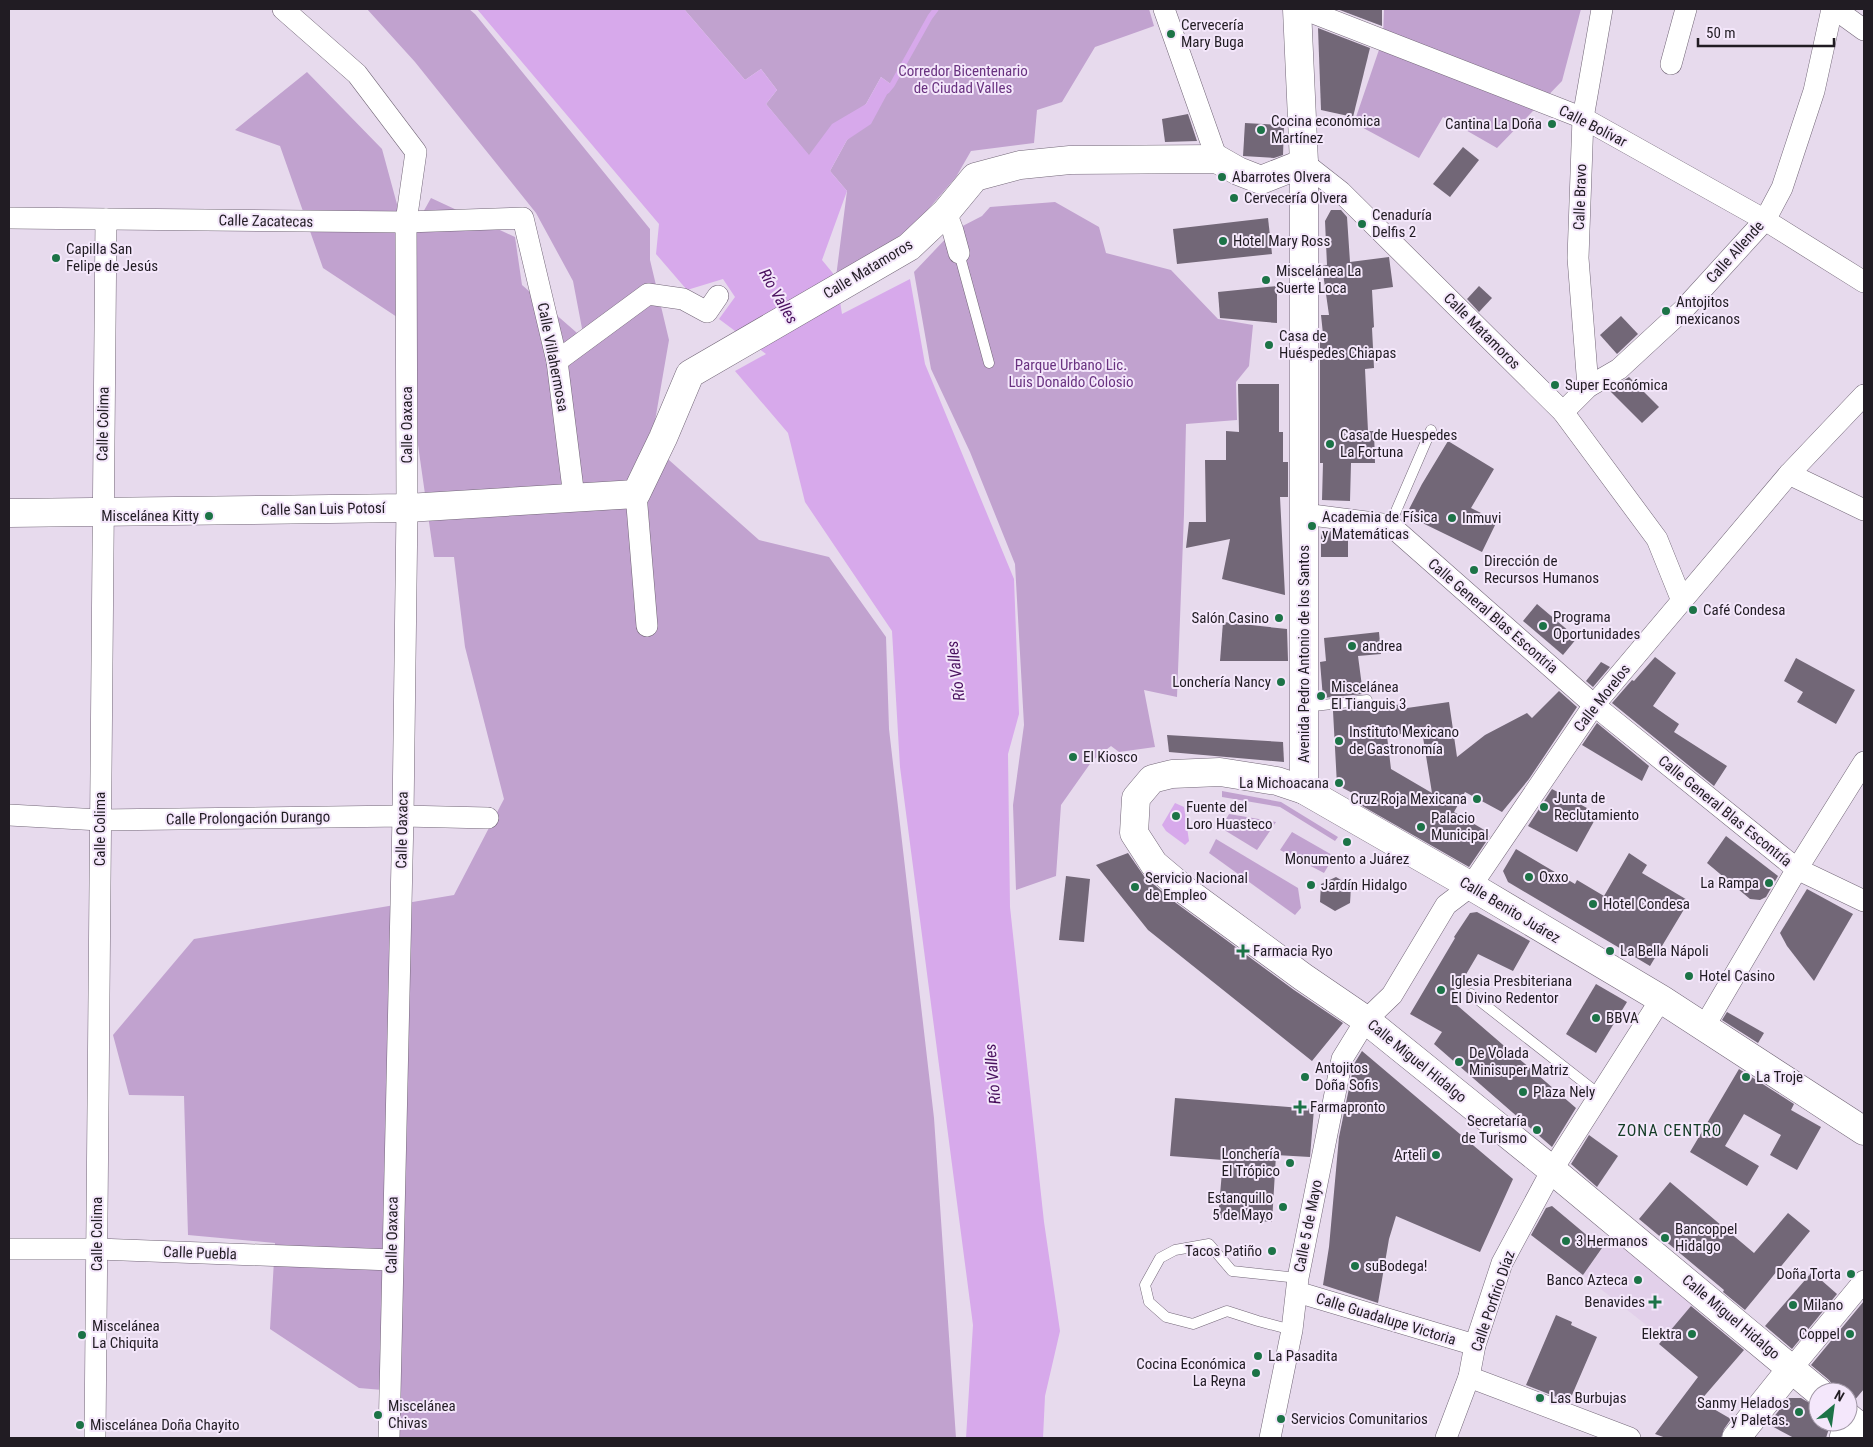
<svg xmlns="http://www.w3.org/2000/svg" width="1873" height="1447" viewBox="0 0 1873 1447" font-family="'Roboto Condensed',sans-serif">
  <rect width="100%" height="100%" fill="#e7daed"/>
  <polygon fill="#e2d0ea" points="1611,1237 1692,1305 1664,1339 1583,1275"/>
  <g fill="#c1a2cf">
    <polygon points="367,9 469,9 475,14 650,229 650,260 669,340 651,444 759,540 829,557 886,637 889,729 934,1118 956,1438 395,1438 395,1391 359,1388 270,1329 275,1243 188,1235 184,1096 129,1095 113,1035 194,939 454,895 504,799 465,647 454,557 434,557 400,319 323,268 280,146 235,130 307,72 382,149 407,241 431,198 515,237 522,285 584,339 573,281 536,213 415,62"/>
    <polygon points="684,9 1149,9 1154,26 1095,47 1062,102 1037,110 1034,143 971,151 956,177 913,227 836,277 847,191 830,171 847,140 892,85 881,77 866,104 809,156 766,104 777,90 761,69 745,80"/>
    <polygon points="1384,9 1581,9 1562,81 1497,148 1443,117 1419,158 1354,123 1383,38"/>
    <polygon points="1055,202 1099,227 1106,253 1171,270 1218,319 1253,325 1249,366 1236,382 1237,420 1186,424 1184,514 1177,697 1144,690 1155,747 1119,752 1111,746 1092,761 1061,805 1056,876 1016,890 1013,805 1024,725 1015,564 970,452 931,369 914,272 953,231 982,216 990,207"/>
    <polygon points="1222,791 1281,802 1338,837 1335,841 1280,807 1222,797"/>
    <polygon points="1229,814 1276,822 1257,850 1221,828"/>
    <polygon points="1292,832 1334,856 1324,873 1280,850"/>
    <polygon points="1216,839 1298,888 1301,908 1295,915 1209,853"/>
  </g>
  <g fill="#d7a9eb">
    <polygon points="477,9 684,9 745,80 761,69 777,90 766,104 809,155 832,124 866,104 881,77 892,85 871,124 847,140 830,171 847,191 822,260 836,277 842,314 910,279 925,364 1014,579 1019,714 1008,754 1010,907 1044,1222 1060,1331 1045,1396 1043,1438 966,1438 973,1325 900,767 892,631 805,502 788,433 735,371 766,354 719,319 735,297 723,279 687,290 656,254 659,224"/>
    <polygon points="1175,803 1184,807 1189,841 1185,845 1166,831 1162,825"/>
  </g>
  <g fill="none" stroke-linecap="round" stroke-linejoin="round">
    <polyline stroke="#d7a9eb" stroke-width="5.5" points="887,91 892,85 930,17 936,9"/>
  </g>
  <g fill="#726777" fill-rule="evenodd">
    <polygon points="1337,9 1382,9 1382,26"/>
    <polygon points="1318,28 1370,48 1353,117 1321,110"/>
    <polygon points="1188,114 1197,141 1165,142 1162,119"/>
    <polygon points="1245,123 1284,125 1283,155 1274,158 1243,156"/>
    <polygon points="1463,147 1479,160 1450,197 1433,184"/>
    <polygon points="1331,210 1341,210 1347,217 1350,262 1389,257 1393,287 1372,290 1374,327 1372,328 1374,368 1365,369 1368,431 1374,431 1375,463 1351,463 1350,501 1322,500 1323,463 1320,463 1320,334 1323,334 1321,315 1329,315 1322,266 1327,265 1325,221"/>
    <polygon points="1268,218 1272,254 1177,264 1173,229"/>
    <polygon points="1277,286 1277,323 1220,318 1218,292"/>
    <polygon points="1479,286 1492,298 1479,312 1467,299"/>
    <polygon points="1621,316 1638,334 1617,354 1600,335"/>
    <polygon points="1629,377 1659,407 1642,423 1609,390"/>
    <polygon points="1238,384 1279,384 1279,432 1283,432 1283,462 1288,462 1288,497 1280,497 1285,595 1222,579 1230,539 1186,548 1189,522 1206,522 1205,460 1226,460 1226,431 1239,432"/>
    <polygon points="1448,441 1494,469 1471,508 1497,521 1482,552 1406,515 1422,484"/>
    <polygon points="1321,531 1348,532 1348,557 1321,557"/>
    <polygon points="1537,604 1577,638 1563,655 1523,621"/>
    <polygon points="1223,622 1287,629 1288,661 1220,661"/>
    <polygon points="1379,632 1381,654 1358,656 1363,694 1323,698 1320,662 1326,661 1324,638"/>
    <polygon points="1655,657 1676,673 1653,706 1679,724 1674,732 1727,766 1714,786 1612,703 1632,680 1634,681"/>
    <polygon points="1796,658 1855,690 1836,724 1797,702 1803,692 1784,681"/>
    <polygon points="1601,662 1610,667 1593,687 1586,681"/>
    <path d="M1559,691L1577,707L1529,779L1502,812L1465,792L1454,812L1486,831L1485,833L1490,836L1469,867L1357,803L1360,797L1337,785L1333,711L1406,704L1407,708L1449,702L1457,757L1485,735L1527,713L1532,718ZM1422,731L1432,793L1391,769L1387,736Z"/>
    <polygon points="1597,723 1649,766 1642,781 1582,745"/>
    <polygon points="1167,735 1283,742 1284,762 1169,752"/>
    <polygon points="1552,789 1598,814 1577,852 1528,826"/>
    <polygon points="1726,836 1778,876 1766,897 1760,900 1750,899 1707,863"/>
    <polygon points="1516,849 1575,884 1577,880 1604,896 1629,853 1647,865 1642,873 1689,901 1650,966 1508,882 1503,871"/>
    <polygon points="1128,853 1144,876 1176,903 1294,990 1343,1023 1312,1061 1148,930 1096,865"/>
    <polygon points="1066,876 1090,879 1084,942 1059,940"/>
    <polygon points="1336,877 1351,886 1350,903 1335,911 1320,902 1321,884"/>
    <polygon points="1807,889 1853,914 1814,981 1787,946 1780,933"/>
    <polygon points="1477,912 1530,941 1513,971 1478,954 1451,1000 1576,1108 1552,1147 1434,1044 1442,1032 1410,1014 1455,938 1454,937 1470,913"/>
    <polygon points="1596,984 1627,1002 1596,1053 1566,1034"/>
    <polygon points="1727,1012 1764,1033 1758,1043 1722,1020"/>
    <polygon points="1362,1051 1513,1179 1480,1252 1396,1216 1389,1239 1378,1303 1323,1285 1329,1247 1339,1137 1354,1064"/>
    <polygon points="1739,1069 1794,1104 1791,1110 1821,1127 1797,1170 1770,1155 1781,1135 1744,1114 1725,1146 1759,1166 1747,1186 1690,1152"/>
    <polygon points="1175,1098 1314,1109 1310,1157 1276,1155 1272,1222 1218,1218 1223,1160 1170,1156"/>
    <polygon points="1589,1135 1618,1156 1597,1187 1571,1164"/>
    <polygon points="1670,1182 1754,1253 1788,1213 1810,1231 1745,1310 1723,1292 1724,1290 1639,1219"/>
    <polygon points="1552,1206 1602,1248 1583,1275 1531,1235 1546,1208"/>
    <polygon points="1812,1272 1837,1294 1792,1349 1765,1326"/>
    <polygon points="1864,1301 1864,1389 1853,1402 1848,1402 1848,1392 1838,1392 1829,1380 1811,1365"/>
    <polygon points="1691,1306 1744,1350 1700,1401 1731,1419 1724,1429 1721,1438 1666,1438 1655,1434 1698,1377 1659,1344"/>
    <polygon points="1556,1315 1572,1322 1571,1325 1597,1337 1569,1402 1526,1385"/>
    <polygon points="1789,1398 1801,1398 1818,1408 1818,1422 1831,1422 1826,1438 1794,1438 1768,1424"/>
  </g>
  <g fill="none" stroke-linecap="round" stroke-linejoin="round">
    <defs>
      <g id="lane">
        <polyline points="959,253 989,363"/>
        <polyline points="1390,525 1431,430"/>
        <polyline points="1305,707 1367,700"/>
        <polyline points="1471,994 1600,1095"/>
        <polyline points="1292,1330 1258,1321 1227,1311 1193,1324 1166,1317 1149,1302 1145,1285 1160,1258 1175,1250 1209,1244 1232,1271 1298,1278"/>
      </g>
      <g id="street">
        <polyline points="283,9 357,74 416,152 406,222 407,508 403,816 389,1438"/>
        <polyline points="1164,9 1217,159"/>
        <polyline points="1303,9 1583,118 1765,220 1864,282"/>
        <polyline points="1835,9 1864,30"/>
        <polyline points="1671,64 1686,9"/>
        <polyline points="1304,163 1341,192 1563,412 1657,539 1682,601"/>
        <polyline points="946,212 953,231 959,253"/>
        <polyline points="9,218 406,222 523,218 557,361 574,497"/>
        <polyline points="557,361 648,294 683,299 707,312 718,296"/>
        <polyline points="1588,387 1578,258 1583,118 1602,9"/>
        <polyline points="1563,412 1588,387 1619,369 1684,309 1765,220 1782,188 1814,91 1832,9"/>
        <polyline points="1789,474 1864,510"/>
        <polyline points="636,494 647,626"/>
        <polyline points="1304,514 1390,525 1594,705 1797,869 1864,901"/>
        <polyline points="9,815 100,820 403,816 488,818"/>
        <polyline points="1704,1027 1797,869 1864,762"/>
        <polyline points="9,1249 97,1249 392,1260"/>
        <polyline points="1297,1292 1475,1345"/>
        <polyline points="1792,1368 1864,1281"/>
        <polyline points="1469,1377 1630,1438"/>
        <polyline points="95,1438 106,219"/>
        <polyline points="1270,1438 1292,1330 1298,1278 1342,1059 1366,1020 1392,995 1446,905 1471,886 1594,705 1789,474 1864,395"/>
        <polyline points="1446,1438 1469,1377 1475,1345 1502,1263 1552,1170 1661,999"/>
        <polyline points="1840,1438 1844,1422"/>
      </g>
      <g id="secondary">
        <polyline points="1297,9 1304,163 1304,790"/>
        <polyline points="9,513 407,508 636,494 663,438 690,374 909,247 946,212 975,177 1020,165 1070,160 1217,159 1238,171 1261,180 1304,163"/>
        <polyline points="1819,1392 1552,1170 1366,1020 1303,977 1186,891 1154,864 1134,833 1136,798 1152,779 1172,774 1220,772 1277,781 1304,790 1471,886 1661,999 1864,1131"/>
        <polyline points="1848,1417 1864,1430"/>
        <polyline points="1736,1438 1792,1368"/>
      </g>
    </defs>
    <use href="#lane" stroke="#736778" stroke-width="11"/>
    <use href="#street" stroke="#736778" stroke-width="22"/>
    <use href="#secondary" stroke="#736778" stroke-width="29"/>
    <use href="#lane" stroke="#fff" stroke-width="10"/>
    <use href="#street" stroke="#fff" stroke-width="21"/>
    <use href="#secondary" stroke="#fff" stroke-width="28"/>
  </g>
  <g fill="#1c7347" stroke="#f4e7fb" stroke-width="2">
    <circle cx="1171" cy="34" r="5"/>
    <circle cx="1552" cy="124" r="5"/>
    <circle cx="1261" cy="130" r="5"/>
    <circle cx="1222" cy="177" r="5"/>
    <circle cx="1234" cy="198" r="5"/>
    <circle cx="1362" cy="224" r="5"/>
    <circle cx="1223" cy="241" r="5"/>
    <circle cx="56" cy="258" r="5"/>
    <circle cx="1266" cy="280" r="5"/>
    <circle cx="1666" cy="311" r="5"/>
    <circle cx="1269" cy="345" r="5"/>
    <circle cx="1555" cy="385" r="5"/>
    <circle cx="1330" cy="444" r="5"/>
    <circle cx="209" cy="516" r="5"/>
    <circle cx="1452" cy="518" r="5"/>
    <circle cx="1312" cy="526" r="5"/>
    <circle cx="1474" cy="570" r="5"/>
    <circle cx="1693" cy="610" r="5"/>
    <circle cx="1279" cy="618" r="5"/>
    <circle cx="1543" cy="626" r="5"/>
    <circle cx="1352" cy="646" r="5"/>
    <circle cx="1281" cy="682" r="5"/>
    <circle cx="1321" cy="696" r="5"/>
    <circle cx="1339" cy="741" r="5"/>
    <circle cx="1073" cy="757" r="5"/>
    <circle cx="1339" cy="783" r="5"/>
    <circle cx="1477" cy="799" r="5"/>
    <circle cx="1544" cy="807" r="5"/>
    <circle cx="1176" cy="816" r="5"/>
    <circle cx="1421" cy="827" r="5"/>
    <circle cx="1347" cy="842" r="5"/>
    <circle cx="1529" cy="877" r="5"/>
    <circle cx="1769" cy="883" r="5"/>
    <circle cx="1311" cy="885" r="5"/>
    <circle cx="1135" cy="887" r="5"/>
    <circle cx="1593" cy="904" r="5"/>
    <path d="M1240.5 943.5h5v5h5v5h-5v5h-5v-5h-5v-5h5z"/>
    <circle cx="1610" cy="951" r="5"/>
    <circle cx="1689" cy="976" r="5"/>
    <circle cx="1441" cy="990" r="5"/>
    <circle cx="1596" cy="1018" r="5"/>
    <circle cx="1459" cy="1062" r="5"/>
    <circle cx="1305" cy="1077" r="5"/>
    <circle cx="1746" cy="1077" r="5"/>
    <circle cx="1523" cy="1092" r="5"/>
    <path d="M1297.5 1099.5h5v5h5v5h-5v5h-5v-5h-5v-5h5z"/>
    <circle cx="1537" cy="1130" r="5"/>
    <circle cx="1436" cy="1155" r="5"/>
    <circle cx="1290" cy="1163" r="5"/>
    <circle cx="1283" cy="1207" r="5"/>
    <circle cx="1665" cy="1238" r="5"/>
    <circle cx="1566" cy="1241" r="5"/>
    <circle cx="1272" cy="1251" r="5"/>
    <circle cx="1355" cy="1266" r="5"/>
    <circle cx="1851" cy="1274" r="5"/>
    <circle cx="1638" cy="1280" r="5"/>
    <path d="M1652.5 1294.5h5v5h5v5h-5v5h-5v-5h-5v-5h5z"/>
    <circle cx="1793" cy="1305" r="5"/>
    <circle cx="1692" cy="1334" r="5"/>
    <circle cx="1850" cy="1334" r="5"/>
    <circle cx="82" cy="1335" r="5"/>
    <circle cx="1258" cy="1356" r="5"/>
    <circle cx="1256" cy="1373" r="5"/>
    <circle cx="1540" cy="1398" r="5"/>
    <circle cx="1799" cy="1412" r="5"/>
    <circle cx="378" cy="1415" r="5"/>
    <circle cx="1281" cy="1419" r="5"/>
    <circle cx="80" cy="1425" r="5"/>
  </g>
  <g text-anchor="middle" stroke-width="4" stroke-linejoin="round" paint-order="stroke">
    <g font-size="15" fill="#211c23" stroke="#f4e7fb" text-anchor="start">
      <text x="1181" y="30">Cervecería<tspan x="1181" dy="17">Mary Buga</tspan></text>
      <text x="1271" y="126">Cocina económica<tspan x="1271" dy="17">Martínez</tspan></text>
      <text x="1542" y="129" text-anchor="end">Cantina La Doña</text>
      <text x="1232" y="182">Abarrotes Olvera</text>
      <text x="1244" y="203">Cervecería Olvera</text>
      <text x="1372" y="220">Cenaduría<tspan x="1372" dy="17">Delfis 2</tspan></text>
      <text x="1233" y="246">Hotel Mary Ross</text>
      <text x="66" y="254">Capilla San<tspan x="66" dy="17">Felipe de Jesús</tspan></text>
      <text x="1276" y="276">Miscelánea La<tspan x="1276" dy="17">Suerte Loca</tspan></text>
      <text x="1676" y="307">Antojitos<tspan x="1676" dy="17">mexicanos</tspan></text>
      <text x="1279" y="341">Casa de<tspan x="1279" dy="17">Huéspedes Chiapas</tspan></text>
      <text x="1565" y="390">Super Económica</text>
      <text x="1340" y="440">Casa de Huespedes<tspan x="1340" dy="17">La Fortuna</tspan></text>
      <text x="199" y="521" text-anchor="end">Miscelánea Kitty</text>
      <text x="1322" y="522">Academia de Física<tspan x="1322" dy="17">y Matemáticas</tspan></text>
      <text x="1462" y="523">Inmuvi</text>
      <text x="1484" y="566">Dirección de<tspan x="1484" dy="17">Recursos Humanos</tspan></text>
      <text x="1703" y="615">Café Condesa</text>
      <text x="1553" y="622">Programa<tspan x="1553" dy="17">Oportunidades</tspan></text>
      <text x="1269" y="623" text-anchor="end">Salón Casino</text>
      <text x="1362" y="651">andrea</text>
      <text x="1271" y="687" text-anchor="end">Lonchería Nancy</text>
      <text x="1331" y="692">Miscelánea<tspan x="1331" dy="17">El Tianguis 3</tspan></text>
      <text x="1349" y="737">Instituto Mexicano<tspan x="1349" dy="17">de Gastronomía</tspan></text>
      <text x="1083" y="762">El Kiosco</text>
      <text x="1329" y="788" text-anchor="end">La Michoacana</text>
      <text x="1554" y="803">Junta de<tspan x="1554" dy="17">Reclutamiento</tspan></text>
      <text x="1467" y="804" text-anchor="end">Cruz Roja Mexicana</text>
      <text x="1186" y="812">Fuente del<tspan x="1186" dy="17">Loro Huasteco</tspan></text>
      <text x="1431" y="823">Palacio<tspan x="1431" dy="17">Municipal</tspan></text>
      <text x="1347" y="864" text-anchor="middle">Monumento a Juárez</text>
      <text x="1539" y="882">Oxxo</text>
      <text x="1145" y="883">Servicio Nacional<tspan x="1145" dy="17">de Empleo</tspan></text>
      <text x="1759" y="888" text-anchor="end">La Rampa</text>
      <text x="1321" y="890">Jardín Hidalgo</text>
      <text x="1603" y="909">Hotel Condesa</text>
      <text x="1253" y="956">Farmacia Ryo</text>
      <text x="1620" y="956">La Bella Nápoli</text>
      <text x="1699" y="981">Hotel Casino</text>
      <text x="1451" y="986">Iglesia Presbiteriana<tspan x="1451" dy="17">El Divino Redentor</tspan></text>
      <text x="1606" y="1023">BBVA</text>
      <text x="1469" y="1058">De Volada<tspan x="1469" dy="17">Minisuper Matriz</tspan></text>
      <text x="1315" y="1073">Antojitos<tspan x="1315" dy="17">Doña Sofis</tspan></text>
      <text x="1756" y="1082">La Troje</text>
      <text x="1533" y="1097">Plaza Nely</text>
      <text x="1310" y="1112">Farmapronto</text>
      <text x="1527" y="1126" text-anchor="end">Secretaría<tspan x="1527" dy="17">de Turismo</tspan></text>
      <text x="1280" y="1159" text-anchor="end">Lonchería<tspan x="1280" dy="17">El Trópico</tspan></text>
      <text x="1426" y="1160" text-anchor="end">Arteli</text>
      <text x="1273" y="1203" text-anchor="end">Estanquillo<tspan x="1273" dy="17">5 de Mayo</tspan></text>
      <text x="1675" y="1234">Bancoppel<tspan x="1675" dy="17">Hidalgo</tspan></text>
      <text x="1576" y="1246">3 Hermanos</text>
      <text x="1262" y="1256" text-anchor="end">Tacos Patiño</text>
      <text x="1365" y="1271">suBodega!</text>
      <text x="1841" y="1279" text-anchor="end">Doña Torta</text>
      <text x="1628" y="1285" text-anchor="end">Banco Azteca</text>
      <text x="1645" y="1307" text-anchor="end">Benavides</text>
      <text x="1803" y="1310">Milano</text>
      <text x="92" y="1331">Miscelánea<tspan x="92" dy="17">La Chiquita</tspan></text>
      <text x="1682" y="1339" text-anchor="end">Elektra</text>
      <text x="1840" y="1339" text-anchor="end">Coppel</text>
      <text x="1268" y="1361">La Pasadita</text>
      <text x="1246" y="1369" text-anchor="end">Cocina Económica<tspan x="1246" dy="17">La Reyna</tspan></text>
      <text x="1550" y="1403">Las Burbujas</text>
      <text x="1789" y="1408" text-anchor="end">Sanmy Helados<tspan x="1789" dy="17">y Paletas.</tspan></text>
      <text x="388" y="1411">Miscelánea<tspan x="388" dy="17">Chivas</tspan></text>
      <text x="1291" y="1424">Servicios Comunitarios</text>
      <text x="90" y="1430">Miscelánea Doña Chayito</text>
    </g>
    <g font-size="15" fill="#693280" stroke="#f4e7fb">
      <text x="963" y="76">Corredor Bicentenario<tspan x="963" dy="17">de Ciudad Valles</tspan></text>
      <text x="1071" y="370">Parque Urbano Lic.<tspan x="1071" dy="17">Luis Donaldo Colosio</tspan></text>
    </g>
    <g font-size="15" fill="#211c23" stroke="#f4e7fb">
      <text transform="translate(1593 126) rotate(27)" y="5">Calle Bolívar</text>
      <text transform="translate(1580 197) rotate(-88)" y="5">Calle Bravo</text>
      <text transform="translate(266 221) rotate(1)" y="5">Calle Zacatecas</text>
      <text transform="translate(1735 252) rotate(-48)" y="5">Calle Allende</text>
      <text transform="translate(868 269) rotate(-31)" y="5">Calle Matamoros</text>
      <text transform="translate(1482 331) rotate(45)" y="5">Calle Matamoros</text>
      <text transform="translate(553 357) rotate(79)" y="5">Calle Villahermosa</text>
      <text transform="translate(103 424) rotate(-89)" y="5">Calle Colima</text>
      <text transform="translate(407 425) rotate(-90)" y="5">Calle Oaxaca</text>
      <text transform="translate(323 509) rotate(-1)" y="5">Calle San Luis Potosí</text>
      <text transform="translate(1493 616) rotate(41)" y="5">Calle General Blas Escontria</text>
      <text transform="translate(1304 654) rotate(-90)" y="5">Avenida Pedro Antonio de los Santos</text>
      <text transform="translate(1602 698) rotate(-52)" y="5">Calle Morelos</text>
      <text transform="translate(1725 811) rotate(39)" y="5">Calle General Blas Escontría</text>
      <text transform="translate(248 818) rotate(-1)" y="5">Calle Prolongación Durango</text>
      <text transform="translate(100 829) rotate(-90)" y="5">Calle Colima</text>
      <text transform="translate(402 830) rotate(-89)" y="5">Calle Oaxaca</text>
      <text transform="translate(1510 910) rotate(31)" y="5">Calle Benito Juárez</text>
      <text transform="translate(1417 1061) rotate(39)" y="5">Calle Miguel Hidalgo</text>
      <text transform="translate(1308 1226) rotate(-79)" y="5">Calle 5 de Mayo</text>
      <text transform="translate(97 1234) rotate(-90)" y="5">Calle Colima</text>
      <text transform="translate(392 1235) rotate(-89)" y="5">Calle Oaxaca</text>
      <text transform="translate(200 1253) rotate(2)" y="5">Calle Puebla</text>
      <text transform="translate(1493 1301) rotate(-71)" y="5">Calle Porfirio Díaz</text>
      <text transform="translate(1731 1317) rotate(40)" y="5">Calle Miguel Hidalgo</text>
      <text transform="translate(1386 1319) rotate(17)" y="5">Calle Guadalupe Victoria</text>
    </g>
    <g font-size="16" font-style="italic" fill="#49105e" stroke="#f4e7fb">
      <text transform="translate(779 296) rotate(60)" y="6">Río Valles</text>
      <text transform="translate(955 671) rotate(-97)" y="6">Río Valles</text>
      <text transform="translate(992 1074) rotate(-95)" y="6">Río Valles</text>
    </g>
    <g font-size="16" letter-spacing="1" fill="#133b25" stroke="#f4e7fb">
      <text x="1670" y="1136">ZONA CENTRO</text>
    </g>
  </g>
  <rect width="1873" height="1447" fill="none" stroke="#211c23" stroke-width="20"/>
  <g transform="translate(1833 1407) rotate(29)"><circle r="24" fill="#f4e7fb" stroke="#a096a5"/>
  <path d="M0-4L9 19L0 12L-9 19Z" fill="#1c7347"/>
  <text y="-8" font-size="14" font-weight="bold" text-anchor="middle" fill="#211c23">N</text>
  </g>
  <path d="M1698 38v8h136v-8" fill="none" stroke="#211c23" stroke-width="2.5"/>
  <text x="1706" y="38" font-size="15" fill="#211c23" stroke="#f4e7fb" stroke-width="4" paint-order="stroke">50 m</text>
</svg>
